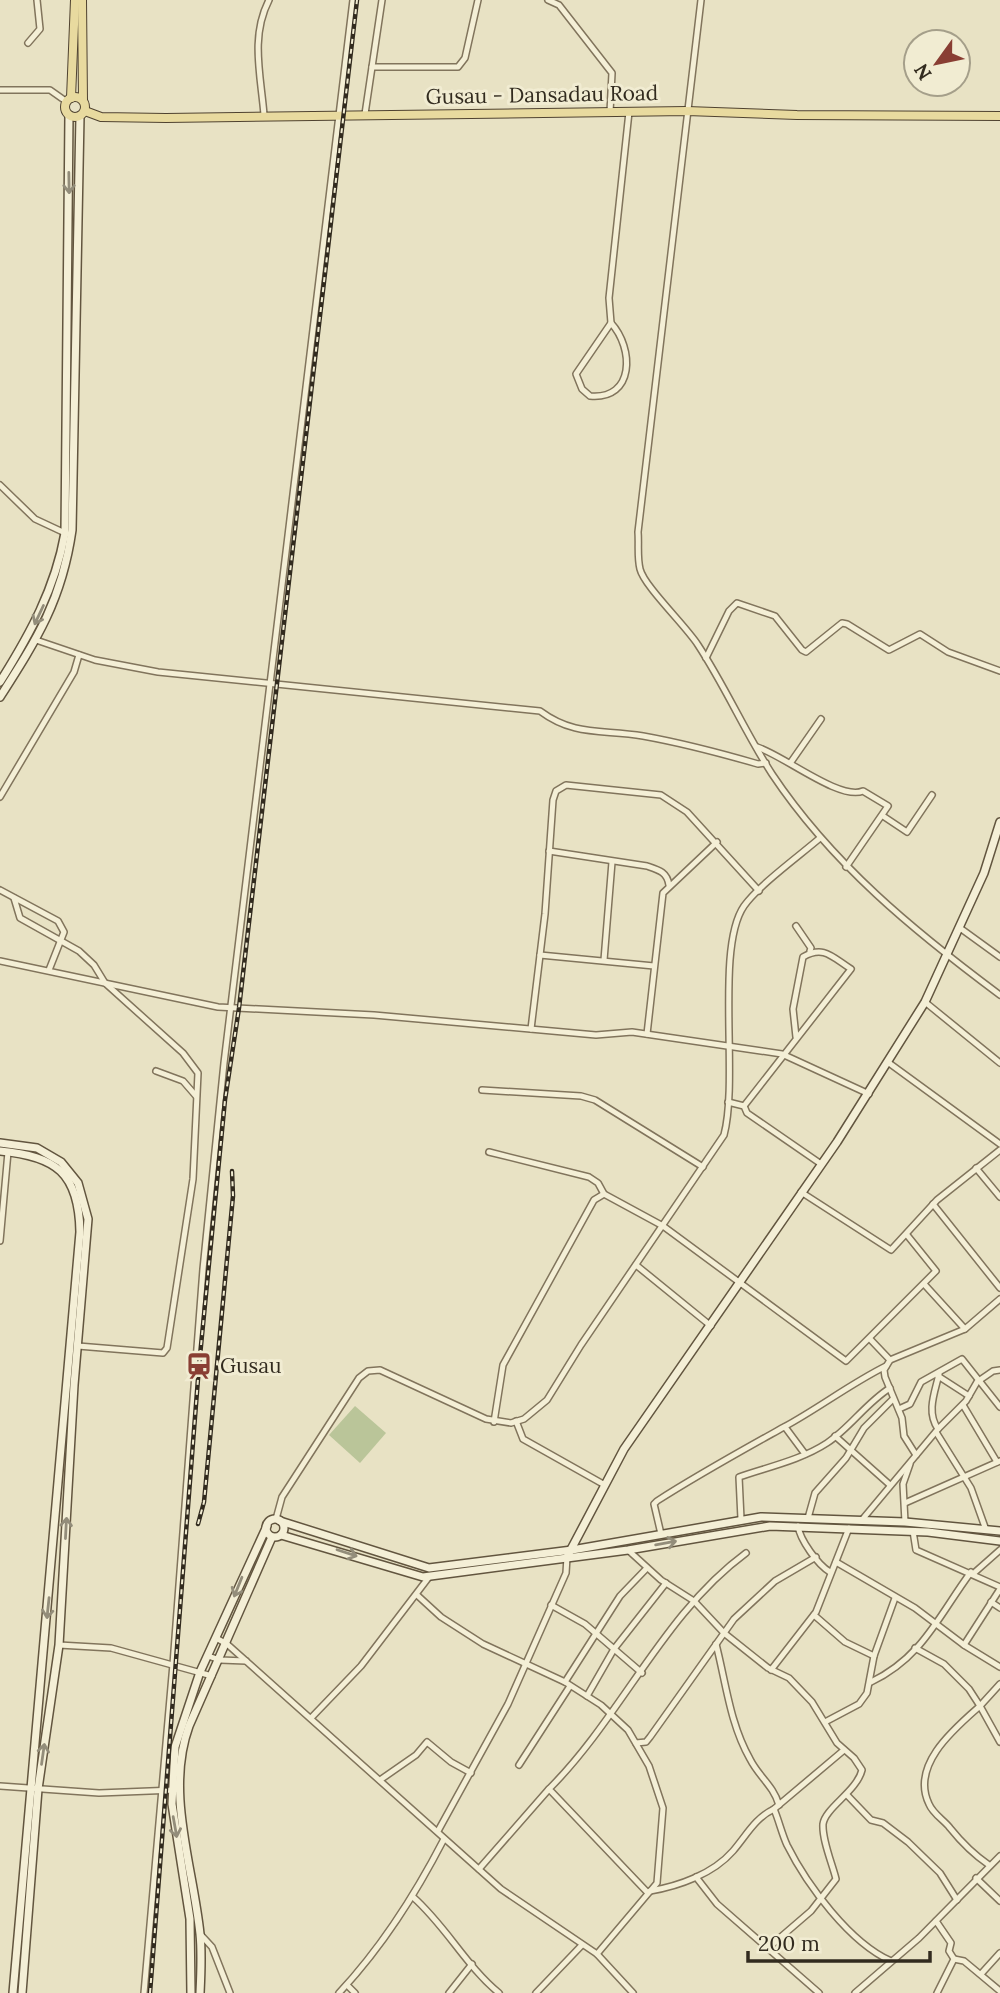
<svg xmlns="http://www.w3.org/2000/svg" width="1000" height="1993" viewBox="0 0 1000 1993" font-family="Lora,serif">
  <rect width="100%" height="100%" fill="#e8e2c4"/>
  <polygon fill="#bac599" points="355,1406 386,1433 360,1463 329,1435"/>
  <g fill="none" stroke-linecap="round" stroke-linejoin="round">
    <defs>
      <g id="street">
        <polyline points="548,0 559,5 612,73 610,112"/>
        <path d="M701,0L638,532C639,543 637,557 640,569C644,586 686,626 698,645C725,686 745,732 772,774C832,864 914,931 1000,995"/>
        <polyline points="28,43 40,29 37,0"/>
        <polyline points="372,67 458,67 465,58 478,0"/>
        <polyline points="0,90 50,90 67,102"/>
        <polyline points="365,114 382,0"/>
        <path d="M264,115C261,76 250,37 269,0"/>
        <polyline points="611,323 609,298 629,112"/>
        <path d="M611,323C634,348 635,400 590,396L582,389L576,374Z"/>
        <polyline points="0,485 35,519 65,533"/>
        <path d="M36,640L95,660L158,672L540,711C575,737 603,729 643,736C682,743 720,753 758,764L766,763"/>
        <polyline points="706,658 729,611 737,603 775,616 802,650 806,652 842,623 847,624 889,650 920,634 948,652 1000,671"/>
        <path d="M757,747C783,755 840,801 863,791L888,806L846,867"/>
        <polyline points="791,762 821,719"/>
        <polyline points="0,797 74,672 79,655"/>
        <polyline points="883,816 907,832 932,795"/>
        <path d="M549,851L647,866C659,870 667,872 669,885"/>
        <polyline points="0,890 58,921 64,932 49,970"/>
        <polyline points="14,898 20,918 79,951 94,965 105,983 183,1053 198,1073 193,1179 167,1348 163,1353 78,1346"/>
        <polyline points="796,926 811,948 810,951"/>
        <polyline points="960,928 1000,957"/>
        <polyline points="540,955 654,966"/>
        <polyline points="604,960 612,862"/>
        <polyline points="0,961 218,1007 374,1015 596,1035 632,1032 782,1054 869,1094"/>
        <polyline points="925,1002 1000,1063"/>
        <polyline points="531,1029 545,914 553,800 556,791 566,785 661,795 687,812 759,891"/>
        <polyline points="647,1034 663,893 717,842"/>
        <polyline points="889,1063 1000,1144"/>
        <polyline points="156,1071 183,1081 196,1096"/>
        <polyline points="482,1090 581,1096 595,1100 703,1167"/>
        <polyline points="728,1102 744,1106 747,1113 821,1164"/>
        <path d="M744,1106L851,969C832,957 824,945 803,957L793,1009L796,1037"/>
        <polyline points="489,1152 589,1177 598,1183 604,1194"/>
        <polyline points="976,1168 1000,1197"/>
        <polyline points="801,1192 891,1250 937,1200 1000,1150"/>
        <polyline points="933,1204 1000,1288"/>
        <polyline points="0,1241 8,1152"/>
        <polyline points="636,1265 711,1326"/>
        <polyline points="924,1284 965,1329"/>
        <polyline points="870,1339 890,1360"/>
        <polyline points="938,1376 969,1396"/>
        <polyline points="963,1405 997,1462"/>
        <polyline points="899,1409 910,1404 921,1382 962,1359 1000,1407"/>
        <polyline points="516,1421 523,1439 603,1484"/>
        <polyline points="494,1422 503,1365 594,1200 604,1194 663,1226 846,1361 936,1271 907,1235"/>
        <polyline points="785,1427 805,1454"/>
        <path d="M938,1429C926,1412 935,1392 939,1374"/>
        <polyline points="936,1432 971,1488 986,1530"/>
        <polyline points="835,1436 890,1485"/>
        <polyline points="916,1455 904,1436 902,1418 885,1377 884,1370 890,1360 965,1329 1000,1299"/>
        <polyline points="905,1503 1000,1461"/>
        <polyline points="808,1518 815,1493 846,1458 864,1428 892,1400"/>
        <path d="M276,1519L282,1497L359,1378L368,1371L380,1370L486,1419L511,1423L524,1419L547,1400L581,1345L724,1135C739,1079 715,948 744,906C759,885 799,856 820,838"/>
        <path d="M741,1519L739,1477C768,1467 801,1460 827,1443C850,1428 866,1403 890,1388"/>
        <polyline points="861,1521 938,1429 966,1401 977,1382 993,1371 1000,1370"/>
        <polyline points="905,1522 903,1484 910,1464"/>
        <path d="M798,1526C800,1540 818,1565 830,1572"/>
        <polyline points="913,1531 916,1550 1000,1587"/>
        <path d="M661,1534L654,1504L657,1501C699,1474 741,1451 784,1427C819,1408 850,1384 886,1366"/>
        <path d="M628,1550L661,1580L694,1601L724,1633L768,1668L789,1678L812,1702L837,1743L854,1758L862,1770C857,1791 825,1808 823,1824C822,1840 832,1863 836,1879L811,1911L768,1948"/>
        <polyline points="836,1562 915,1608 964,1645 1000,1667"/>
        <polyline points="974,1573 1000,1550"/>
        <polyline points="417,1595 441,1617 483,1644 565,1682 601,1705 628,1730 649,1766 663,1808 657,1883 597,1954"/>
        <polyline points="991,1602 1000,1608"/>
        <polyline points="551,1605 585,1624 642,1673"/>
        <polyline points="814,1615 845,1642 874,1656"/>
        <polyline points="216,1638 227,1644 501,1889 597,1954 633,1993"/>
        <path d="M716,1644C726,1683 730,1724 750,1759C759,1777 773,1785 779,1805"/>
        <polyline points="59,1645 111,1648 212,1676"/>
        <polyline points="964,1645 1000,1589"/>
        <path d="M915,1648L944,1664L969,1689L980,1706C955,1728 910,1765 929,1804C933,1814 944,1820 950,1828C962,1843 973,1854 989,1865"/>
        <polyline points="208,1656 220,1660 246,1661"/>
        <polyline points="771,1670 816,1612 849,1528"/>
        <polyline points="565,1682 620,1596 647,1568"/>
        <path d="M871,1682C923,1657 939,1615 971,1572"/>
        <polyline points="1000,1684 980,1706 1000,1742"/>
        <polyline points="587,1696 614,1649 666,1583"/>
        <polyline points="311,1718 361,1666 429,1577"/>
        <polyline points="825,1722 859,1704 867,1693 874,1656 895,1598"/>
        <polyline points="636,1743 646,1742 650,1737 734,1619 775,1581 816,1557"/>
        <polyline points="519,1765 570,1686"/>
        <polyline points="380,1780 416,1755 427,1742 451,1762 471,1773"/>
        <polyline points="0,1786 99,1793 175,1790"/>
        <polyline points="847,1795 871,1820 883,1823 908,1842 940,1873 957,1900"/>
        <path d="M774,1809C779,1821 782,1834 787,1845C807,1885 850,1943 891,1961"/>
        <polyline points="438,1831 508,1704 566,1573 567,1557"/>
        <polyline points="479,1869 549,1789"/>
        <polyline points="696,1877 717,1904 819,1993"/>
        <polyline points="976,1878 1000,1901"/>
        <path d="M650,1891C679,1886 713,1874 733,1851C746,1836 755,1818 774,1809L844,1750"/>
        <path d="M647,1892L549,1789C622,1716 663,1614 746,1553"/>
        <path d="M413,1897C446,1926 466,1966 499,1993"/>
        <polyline points="936,1921 951,1943 949,1951 954,1959 937,1993"/>
        <polyline points="200,1934 212,1947 230,1993"/>
        <polyline points="954,1959 964,1961 1000,1991"/>
        <polyline points="981,1974 1000,1953"/>
        <polyline points="347,1985 355,1993"/>
        <polyline points="144,1993 173,1664 203,1269 224,1063 353,0"/>
        <path d="M339,1993C383,1946 415,1895 444,1839"/>
        <polyline points="449,1993 472,1964"/>
        <polyline points="536,1993 582,1945"/>
        <polyline points="855,1993 919,1938 1000,1856"/>
      </g>
      <g id="secondary">
        <path d="M0,682C30,634 55,589 65,533L69,115"/>
        <path d="M0,697C37,639 62,600 72,530L80,116"/>
        <polyline points="0,1143 37,1148 61,1162 78,1183 88,1219 74,1385 59,1645 38,1789 22,1993"/>
        <path d="M0,1151C56,1156 79,1173 80,1232L13,1993"/>
        <circle cx="275" cy="1528" r="9"/>
        <polyline points="280,1521 429,1568 572,1550 761,1517 905,1522 1000,1531"/>
        <polyline points="281,1535 423,1577 628,1550 770,1526 928,1532 1000,1541"/>
        <polyline points="567,1557 624,1449 837,1142 925,1002 984,873 1000,822"/>
        <polyline points="191,1993 190,1919 172,1804 175,1747 200,1672 267,1526"/>
        <path d="M200,1993C201,1973 202,1953 200,1934C193,1866 165,1792 189,1726L272,1537"/>
      </g>
      <g id="primary">
        <polyline points="82,0 83,100"/>
        <circle cx="75" cy="107" r="10"/>
        <polyline points="71,98 75,0"/>
        <polyline points="85,111 101,117 166,118 687,111 797,115 1000,116"/>
      </g>
    </defs>
    <use href="#street" stroke="#81745c" stroke-width="8"/>
    <use href="#secondary" stroke="#62553f" stroke-width="10"/>
    <use href="#primary" stroke="#4f4230" stroke-width="10"/>
    <use href="#street" stroke="#f4efd6" stroke-width="5"/>
    <use href="#secondary" stroke="#f4efd6" stroke-width="7"/>
    <use href="#primary" stroke="#e8da9f" stroke-width="8"/>
    <defs>
      <g id="rail">
        <polyline points="198,1524 204,1502 233,1196 232,1171"/>
        <polyline points="150,1993 199,1366 225,1100 239,1008 357,0"/>
      </g>
    </defs>
    <use href="#rail" stroke="#322b1f" stroke-width="4.5"/>
    <use href="#rail" stroke="#f1ecd2" stroke-width="2" stroke-dasharray="5" stroke-linecap="butt"/>
  </g>
  <defs><path id="oneway-shaft" d="M-6 0H5M1.5-3L5.5 0L1.5 3" fill="none" stroke-width="1.6" stroke-linecap="round" stroke-linejoin="round" transform="scale(1.75)"/></defs>
  <g stroke="#938d7a">
    <use href="#oneway-shaft" transform="translate(69 183) rotate(89)"/>
    <use href="#oneway-shaft" transform="translate(39 615) rotate(115)"/>
    <use href="#oneway-shaft" transform="translate(66 1528) rotate(-87)"/>
    <use href="#oneway-shaft" transform="translate(666 1543) rotate(-10)"/>
    <use href="#oneway-shaft" transform="translate(347 1553) rotate(18)"/>
    <use href="#oneway-shaft" transform="translate(238 1587) rotate(112)"/>
    <use href="#oneway-shaft" transform="translate(48 1608) rotate(96)"/>
    <use href="#oneway-shaft" transform="translate(43 1754) rotate(-82)"/>
    <use href="#oneway-shaft" transform="translate(175 1827) rotate(80)"/>
  </g>
  <defs>
    <symbol id="station-bare" viewBox="-9 -9 18 18"><path d="M-3-6H3Q5-6 5-4V2Q5 4 3 4L4.5 6H3L1.5 4h-3L-3 6H-4.5L-3 4Q-5 4-5 2V-4Q-5-6-3-6ZM-3.5-4v3h7v-3ZM-3.5 1v1.5H-2V1ZM2 1v1.5H3.5V1Z" fill="#893e33" stroke="#f1ecd2" stroke-width="2.5" paint-order="stroke"/></symbol>
  </defs>
  <g fill-rule="evenodd">
    <use href="#station-bare" x="180" y="1347" width="38" height="38"/>
  </g>
  <g text-anchor="middle" stroke-width="6" stroke-linejoin="round" paint-order="stroke">
    <g font-size="21" fill="#322b1f" stroke="#f1ecd2">
      <text transform="translate(542 95) rotate(-1)" y="7">Gusau - Dansadau Road</text>
    </g>
    <g font-size="21" fill="#322b1f" stroke="#f1ecd2" text-anchor="start">
      <text x="220" y="1373">Gusau</text>
    </g>
  </g>
  <g transform="translate(937 63) rotate(237)"><circle r="33" fill="#f1ecd2" stroke="#a59f8a" stroke-width="2"/>
  <path d="M0-5L12 26L0 18L-12 26Z" fill="#893e33"/>
  <text y="-10" font-size="19" font-weight="bold" text-anchor="middle" fill="#322b1f">N</text>
  </g>
  <path d="M748 1951v10h182v-10" fill="none" stroke="#322b1f" stroke-width="3.5"/>
  <text x="758" y="1951" font-size="21" fill="#322b1f" stroke="#f1ecd2" stroke-width="5" paint-order="stroke">200 m</text>
</svg>
